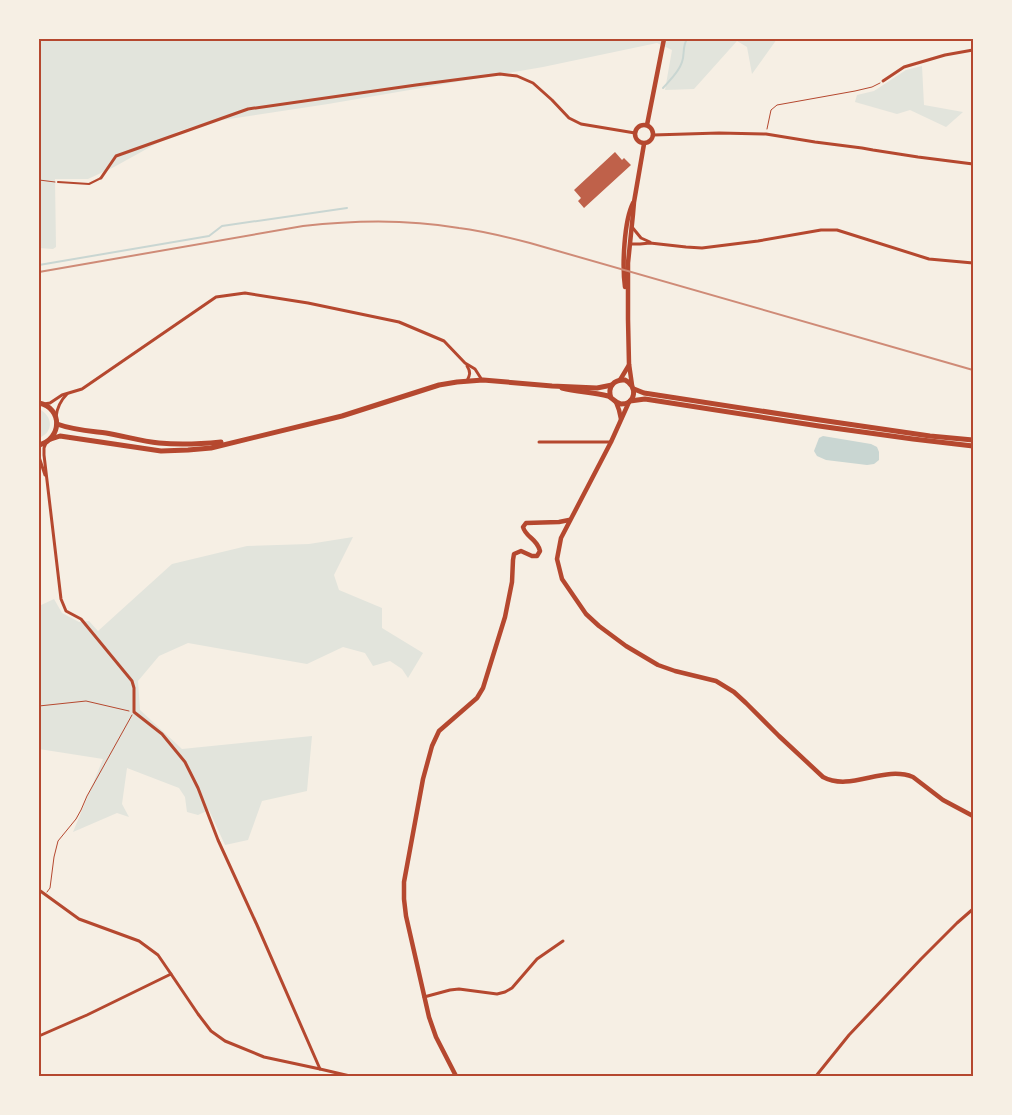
<svg xmlns="http://www.w3.org/2000/svg" width="1012" height="1115" viewBox="0 0 1012 1115" font-family="Cabin,sans-serif">
  <rect width="100%" height="100%" fill="#f6efe4"/>
  <g fill="#e2e4dc">
    <polygon points="39,39 777,39 752,74 747,47 737,41 694,89 665,90 672,50 657,43 543,67 328,104 209,122 179,131 114,167 88,179 55,179 56,247 53,249 39,248"/>
    <polygon points="922,66 924,105 963,112 946,127 910,110 897,114 855,102 857,95 874,91 906,70"/>
    <path d="M39,409C53,416 54,432 39,438Z"/>
    <polygon points="353,537 334,575 339,590 382,608 382,628 423,653 408,678 402,669 390,661 373,666 365,653 343,647 307,664 188,643 159,656 138,681 140,710 182,749 312,736 307,791 262,801 248,840 225,845 209,810 198,815 187,812 185,797 179,788 127,768 122,804 129,817 117,813 73,832 103,759 39,749 39,606 54,599 62,613 79,622 89,621 98,631 172,564 247,546 309,544"/>
  </g>
  <polygon fill="#c9d6d2" points="823,436 871,444 877,447 879,452 879,460 874,464 867,465 826,460 817,456 814,451 819,438"/>
  <g fill="none" stroke-linecap="round" stroke-linejoin="round">
    <g stroke="#c9d6d2" stroke-width="2">
      <path d="M663,88C670,80 679,72 682,62C685,54 682,47 687,39"/>
      <polyline points="39,265 209,236 222,226 347,208"/>
    </g>
  </g>
  <polygon fill="#bf614a" points="615,152 622,160 624,158 631,165 584,208 578,201 581,198 574,190"/>
  <g fill="none" stroke-linecap="round" stroke-linejoin="round">
    <g stroke="#b5482f" stroke-width="1">
      <polyline points="767,129 771,110 777,105 855,91 872,87 880,83"/>
      <polyline points="39,180 55,182"/>
      <polyline points="39,706 86,701 129,711"/>
      <polyline points="47,892 50,888 54,857 58,841 76,819 81,810 87,796 132,715"/>
    </g>
    <polyline stroke="#b5482f" stroke-width="2" points="58,182 89,184 101,178"/>
    <g stroke="#b5482f" stroke-width="3">
      <polyline points="883,81 904,67 945,55 973,50"/>
      <polyline points="653,135 719,133 766,134 815,142 862,148 873,150 918,157 973,164"/>
      <polyline points="101,178 116,156 248,109 416,85 500,74 517,76 533,83 552,100 569,118 581,124 635,133"/>
      <polyline points="632,227 641,238 650,242"/>
      <polyline points="630,244 640,244 650,243 686,247 702,248 758,241 821,230 837,230 929,259 973,263"/>
      <path d="M467,366C471,372 470,375 467,381"/>
      <polyline points="44,404 50,403 62,395 82,389 216,297 245,293 308,303 399,322 444,341 465,363 475,369 482,380"/>
      <path d="M56,417C57,408 60,401 67,394"/>
      <polyline points="539,442 611,442"/>
      <polyline points="46,443 44,448 44,455 61,599 66,611 81,619 132,681 134,688 134,712 162,734 185,762 198,788 218,840 257,925 320,1069"/>
      <polyline points="39,457 45,475"/>
      <polyline points="39,890 79,919 139,941 158,955 171,974"/>
      <polyline points="424,997 450,990 459,989 497,994 505,992 512,988 537,959 563,941"/>
      <polyline points="39,1036 87,1015 171,974 198,1014 211,1031 225,1041 264,1057 320,1069 350,1076"/>
      <polyline points="816,1076 849,1035 921,959 957,923 973,909"/>
    </g>
    <g stroke="#b5482f" stroke-width="4.5">
      <polyline points="616,402 619,410 621,419"/>
      <path d="M629,402L611,442L561,538L557,559L562,579L586,614L599,626L626,646L658,665L675,671L716,681L734,692L746,703L779,736L823,777C851,792 883,765 913,777L943,800L973,816"/>
      <path d="M456,1076L436,1037L429,1017L406,916L404,899V882L423,779L432,746L439,731L477,698L483,688L505,617L512,582L513,560L514,554L521,551L532,556H537L540,551C537,538 526,538 523,527L526,523L559,522L569,520"/>
    </g>
    <g stroke="#b5482f" stroke-width="4.5">
      <circle cx="644" cy="134" r="9"/>
      <polyline points="647,125 664,39"/>
      <path d="M625,287C622,266 624,221 633,203"/>
      <polyline points="620,380 629,365"/>
      <polyline points="632,385 629,364 628,319 628,263 633,214 634,202 644,144"/>
    </g>
    <g stroke="#b5482f" stroke-width="5">
      <path d="M562,388C577,392 593,392 608,396C613,398 615,403 621,404C636,404 638,386 625,380C614,379 607,387 611,398"/>
      <polyline points="634,389 644,393 820,420 930,436 973,440"/>
      <polyline points="630,401 645,399 819,426 913,439 973,446"/>
      <path d="M39,403C63,408 62,439 39,445"/>
      <path d="M57,424C73,430 90,431 106,433C124,436 141,441 159,443C180,445 201,444 221,442"/>
      <polyline points="51,439 60,436 161,451 188,450 211,448 342,416 439,385 457,382 483,380 552,386 597,388 612,385"/>
    </g>
    <path stroke="#cf8b77" stroke-width="2" d="M39,272L303,226C355,220 407,219 459,228C483,231 507,237 530,243L973,370"/>
  </g>
  <rect width="1012" height="1115" fill="none" stroke="#f6efe4" stroke-width="80"/>
  <rect x="40" y="40" width="932" height="1035" fill="none" stroke="#b5482f" stroke-width="2"/>
</svg>
